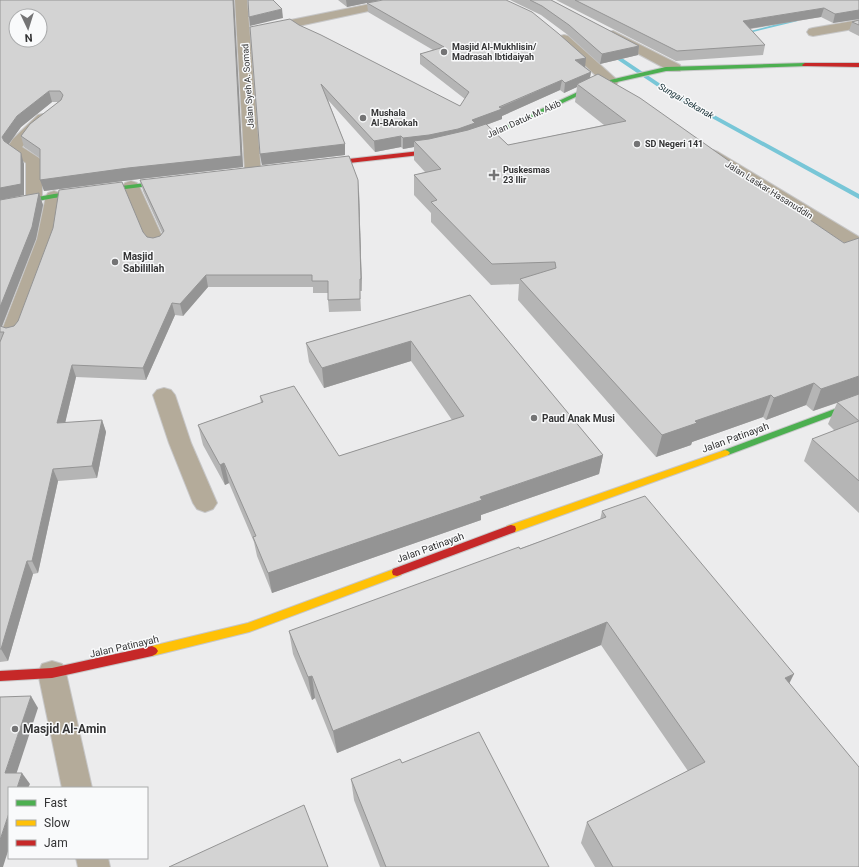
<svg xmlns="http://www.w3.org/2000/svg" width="859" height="867" viewBox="0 0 859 867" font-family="Roboto,sans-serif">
  <rect width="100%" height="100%" fill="#ececed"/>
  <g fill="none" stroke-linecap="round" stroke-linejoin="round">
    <g fill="#78c6d7" fill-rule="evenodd">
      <polygon points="796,19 798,19 798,21 741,35 739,34"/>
      <polygon points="609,52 613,52 674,93 859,194 859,199 670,95 609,54"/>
    </g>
    <defs>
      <g id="street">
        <polygon points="235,0 247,0 261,173 258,176 253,178 248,176 245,173"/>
        <polygon points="390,0 412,0 406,3 266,33 262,32 260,29 262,26 266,25"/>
        <polygon points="859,20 859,28 813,36 809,35 807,32 809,29 813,28"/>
        <polygon points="613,31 680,65 681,68 680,71 670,71 609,38 607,35 609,32"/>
        <polygon points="564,35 568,36 616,79 618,82 616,85 606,85 560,42 558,39 560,36"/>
        <polygon points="43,114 48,115 50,118 22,147 39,158 42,161 42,199 40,202 34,204 28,202 26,199 26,163 9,151 7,148 13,139 38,115"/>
        <polygon points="713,150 718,152 859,237 859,249 853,248 708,158 705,155 708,152"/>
        <polygon points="131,181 137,183 139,186 165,243 162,247 156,248 150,247 147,243 123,186 125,183"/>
        <polygon points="54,191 60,193 62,196 55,239 21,333 18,337 11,339 4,337 1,333 37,239 46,196 48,193"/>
        <polygon points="164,388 171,390 175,395 191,443 217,503 213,509 205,512 197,509 193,503 169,443 153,395 157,390"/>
        <polygon points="52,661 62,664 66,673 92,788 62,788 38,673 42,664"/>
        <polygon points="76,858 108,858 110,867 78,867"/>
      </g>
      <g id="fast">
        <polygon points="805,63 808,65 807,66 666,71 599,86 492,136 465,146 460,145 488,134 597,83 666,67"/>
        <polygon points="171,180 173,181 173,183 54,198 0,208 0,204 54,194"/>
        <polygon points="859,400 859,406 728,455 722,455 720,453 722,451"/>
      </g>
      <g id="slow">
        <polygon points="725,450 728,451 730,453 728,455 515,532 507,532 506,529 507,526"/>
        <polygon points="397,568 401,569 402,572 401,575 249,632 152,656 148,654 146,651 148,648 152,646 248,623"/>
      </g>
      <g id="jam">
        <polygon points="805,63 859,63 859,67 803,66 802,65"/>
        <polygon points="463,143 466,145 465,146 429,154 322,166 319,164 322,162 429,150"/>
        <polygon points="511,525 515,526 516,529 515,532 397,576 393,575 392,572 393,569"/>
        <polygon points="152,646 156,648 158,651 156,654 152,656 52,678 0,681 0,671 52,668"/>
      </g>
    </defs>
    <use href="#street" stroke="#c7c7c8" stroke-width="2"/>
    <use href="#fast" stroke="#c7c7c8" stroke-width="2"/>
    <use href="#slow" stroke="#c7c7c8" stroke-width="2"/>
    <use href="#jam" stroke="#c7c7c8" stroke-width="2"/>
    <use href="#street" fill="#b4ab9a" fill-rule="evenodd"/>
    <use href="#fast" fill="#4caf50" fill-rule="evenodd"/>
    <use href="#slow" fill="#ffc107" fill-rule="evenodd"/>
    <use href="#jam" fill="#c62828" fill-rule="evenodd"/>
  </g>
  <g fill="#b5b5b5" fill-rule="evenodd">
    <polygon points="0,0 234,0 243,167 131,180 44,191 40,158 24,147 21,136 58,102 52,102 21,127 8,144 24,164 24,195 0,200"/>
    <polygon points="338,0 381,0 347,7"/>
    <polygon points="510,0 551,0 639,46 638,55 600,64 568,35 541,15"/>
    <polygon points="556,0 859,0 859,19 833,23 821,17 750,29 765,45 763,55 676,61"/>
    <path d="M367,3L585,67L591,72L590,78L738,171L767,191L844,243L859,238V513L804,461L812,439L835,431L828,424L837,403L813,411L806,405L766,420L763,417L692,442L691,445L656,457L518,300L519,284L491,285L431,222V213L414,195V175L425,172L414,160V147L403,149L401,147L375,152L328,100L345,144V155L262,165L260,154L299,25L460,106L465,99L420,64V54L433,50L368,12ZM577,87L575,102L604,125L508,145L486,125L502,119V116L560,90L564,93Z"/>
    <polygon points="859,20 859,36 849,31 852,22"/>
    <polygon points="140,180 359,191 362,291 360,291 361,311 329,312 328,300 328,293 313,293 313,287 208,287 183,316 175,315 146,380 76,377 65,423 102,420 106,432 97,478 58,481 38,573 33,574 8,661 0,662 0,200 39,193 43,205 36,239 2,327 6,328 14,326 143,232 147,237 153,238 160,236 162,233 143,191"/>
    <polygon points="470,295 603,455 599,474 481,515 481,520 272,593 257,556 254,542 229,483 225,485 203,445 198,425 261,403 260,396 339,456 452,420 411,361 324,388 309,362 306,343"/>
    <polygon points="602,511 789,684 859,867 595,867 581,843 587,822 688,771 601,645 337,753 315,698 312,700 293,654 289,631 600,520"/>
    <polygon points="402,763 549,867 380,867 354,800 351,779"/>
  </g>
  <g fill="#949494">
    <polygon points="233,0 234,0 243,167 131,180 44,191 40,180"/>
    <polygon points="346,0 381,0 347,7"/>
    <polygon points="824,8 821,17 741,30 743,21"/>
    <polygon points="282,9 283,18 250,26 249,17"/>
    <polygon points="859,10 859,19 833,23 835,14"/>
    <polygon points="639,46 638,55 600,64 602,54"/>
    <polygon points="586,58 585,68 575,60"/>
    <polygon points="591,72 589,82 577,84 577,87 564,93 565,83"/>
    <polygon points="562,80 560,90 502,116 502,119 475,129 475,134 414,141 414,147 403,149 403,138 472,120"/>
    <polygon points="49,91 52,102 21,127 6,148 2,137 17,116"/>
    <polygon points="401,136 401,147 375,152 374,141"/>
    <polygon points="345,144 345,155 262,165 260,154"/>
    <polygon points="21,153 24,164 24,195 0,200 0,188"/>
    <polygon points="358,180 359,191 362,291 361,279"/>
    <polygon points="39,193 43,205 36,239 0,331 0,307"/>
    <polygon points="206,275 208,287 183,316 180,304"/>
    <polygon points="172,303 175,315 146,380 143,368"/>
    <polygon points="411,341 411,361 324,388 322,368"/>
    <polygon points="72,365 76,377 62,436 57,423"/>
    <polygon points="859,376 859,395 813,411 821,389"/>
    <polygon points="814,383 806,405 766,420 774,398"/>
    <polygon points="771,395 763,417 692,442 691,445 656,457 662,435 695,421"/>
    <polygon points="102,420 106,432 97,478 92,466"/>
    <polygon points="603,455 599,474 481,515 481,520 272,593 268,573 480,497"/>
    <polygon points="224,463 229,483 225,485 220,465"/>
    <polygon points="53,469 58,481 38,573 32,561"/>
    <polygon points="27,561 33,574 8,661 1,649"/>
    <polygon points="607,622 601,645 337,753 333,731"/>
    <polygon points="794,674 783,696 785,678"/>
    <polygon points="312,676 315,698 312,700 308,677"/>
    <polygon points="31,696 38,708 13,784 5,773"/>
    <polygon points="22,773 30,784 28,788 17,788"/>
    <polygon points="9,813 9,848 3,867 0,867 0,840"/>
  </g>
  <g fill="#d3d3d3" stroke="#949494" fill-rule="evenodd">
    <path d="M0,0H233L241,156L128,168L40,180V149L21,136L30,124L61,100L63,95L60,91H49L17,116L2,137L4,141L21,153V184L0,188ZM16,16H40V40H16Z"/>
    <polygon points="248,0 273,0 282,9 249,17"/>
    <polygon points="383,0 506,0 532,12 559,34 586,58 575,60 591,72 565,83 562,80 499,107 502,109 472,120 475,123 458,129 429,135 403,138 401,136 374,141 321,84 345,144 260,154 250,27 290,19 299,25 321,35 460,106 469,92 420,54 444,47 367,3"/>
    <polygon points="530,0 551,0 639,46 602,54 569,25 542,6"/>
    <polygon points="575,0 859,0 859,10 835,14 824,8 743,21 765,45 677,51"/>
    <polygon points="859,20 859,25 852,22"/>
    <polygon points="598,74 640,98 739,168 736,169 767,191 844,243 859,238 859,376 821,389 814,383 774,398 771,395 695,421 697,423 662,435 520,279 556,268 555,262 492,264 431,202 437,200 414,175 441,169 414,141 429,139 468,130 486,124 508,145 626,121 577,84"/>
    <polygon points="349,156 358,180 361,279 360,279 360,299 328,300 328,281 312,281 312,275 206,275 180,304 172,303 143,368 72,365 57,423 102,420 92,466 53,469 32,561 27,561 1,649 0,649 0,342 4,332 0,332 0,326 6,328 14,326 18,321 53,228 59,190 122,182 143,232 147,237 153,238 160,236 164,231 140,180"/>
    <polygon points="39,193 32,227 0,307 0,200"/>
    <polygon points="470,295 603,455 480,497 482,500 268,573 253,537 256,536 224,463 220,465 198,425 263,402 260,396 294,386 339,456 464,416 411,341 322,368 306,343"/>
    <polygon points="859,394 859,421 837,402"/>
    <polygon points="859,421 859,481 812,439"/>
    <polygon points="645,496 794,674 785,678 859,767 859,867 613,867 587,822 705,762 607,622 333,731 312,676 308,677 289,631 519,547 520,549 606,517 602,511"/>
    <polygon points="31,696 5,773 22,773 17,788 9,788 9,813 0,840 0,697"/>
    <polygon points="479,732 549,867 386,867 351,779 400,759 402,763"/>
    <polygon points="304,805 328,867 169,867"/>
  </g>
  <g fill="#747475" stroke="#f9fafb" stroke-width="1.5">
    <circle cx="444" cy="52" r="4"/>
    <circle cx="363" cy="118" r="4"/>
    <circle cx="637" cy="144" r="4"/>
    <path d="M492 169h4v4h4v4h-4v4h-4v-4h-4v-4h4z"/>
    <circle cx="115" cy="262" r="4"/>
    <circle cx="534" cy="418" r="4"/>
    <circle cx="15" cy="729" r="4"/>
  </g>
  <g text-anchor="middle" stroke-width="3" stroke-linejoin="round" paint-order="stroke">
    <g font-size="9" font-weight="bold" fill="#343435" stroke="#f9fafb" text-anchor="start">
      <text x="452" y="50">Masjid Al-Mukhlisin/<tspan x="452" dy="10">Madrasah Ibtidaiyah</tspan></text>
      <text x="371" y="116">Mushala<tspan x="371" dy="10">Al-BArokah</tspan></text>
      <text x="645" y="147">SD Negeri 141</text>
      <text x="503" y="173">Puskesmas<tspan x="503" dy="10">23 Ilir</tspan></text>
    </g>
    <g font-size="9" fill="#343435" stroke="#f9fafb">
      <text transform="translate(248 86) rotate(-94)" y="3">Jalan Syeh A. Somad</text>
      <text transform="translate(524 119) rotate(-24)" y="3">Jalan Datuk M. Akib</text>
      <text transform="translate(769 190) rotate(32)" y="3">Jalan Laskar Hasanuddin</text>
    </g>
    <g font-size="9" font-style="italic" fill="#20383e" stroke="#f9fafb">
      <text transform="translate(686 101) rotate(30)" y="3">Sungai Sekanak</text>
    </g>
    <g font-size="10" font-weight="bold" fill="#343435" stroke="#f9fafb" text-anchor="start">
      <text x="123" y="260">Masjid<tspan x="123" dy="12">Sabilillah</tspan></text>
      <text x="542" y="422">Paud Anak Musi</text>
    </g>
    <g font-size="10" fill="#343435" stroke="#f9fafb">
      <text transform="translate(735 437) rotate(-20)" y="4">Jalan Patinayah</text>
      <text transform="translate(430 547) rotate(-20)" y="4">Jalan Patinayah</text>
      <text transform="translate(124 646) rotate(-13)" y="4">Jalan Patinayah</text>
    </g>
    <g font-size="12" font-weight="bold" fill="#343435" stroke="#f9fafb" text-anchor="start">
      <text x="23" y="733">Masjid Al-Amin</text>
    </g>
  </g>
  <rect x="8" y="787" width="140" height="72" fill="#f9fafb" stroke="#aaabac"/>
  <rect x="16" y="800" width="20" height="6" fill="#4caf50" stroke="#aaabac"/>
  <text x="44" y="807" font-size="12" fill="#343435">Fast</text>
  <rect x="16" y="820" width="20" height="6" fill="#ffc107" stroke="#aaabac"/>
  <text x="44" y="827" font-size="12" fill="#343435">Slow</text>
  <rect x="16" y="840" width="20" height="6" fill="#c62828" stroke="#aaabac"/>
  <text x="44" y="847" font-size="12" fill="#343435">Jam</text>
  <g transform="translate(28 28) rotate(176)"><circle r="19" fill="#f9fafb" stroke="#aaabac"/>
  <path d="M0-3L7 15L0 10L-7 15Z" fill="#747475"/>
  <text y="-6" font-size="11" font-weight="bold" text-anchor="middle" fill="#343435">N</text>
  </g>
</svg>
